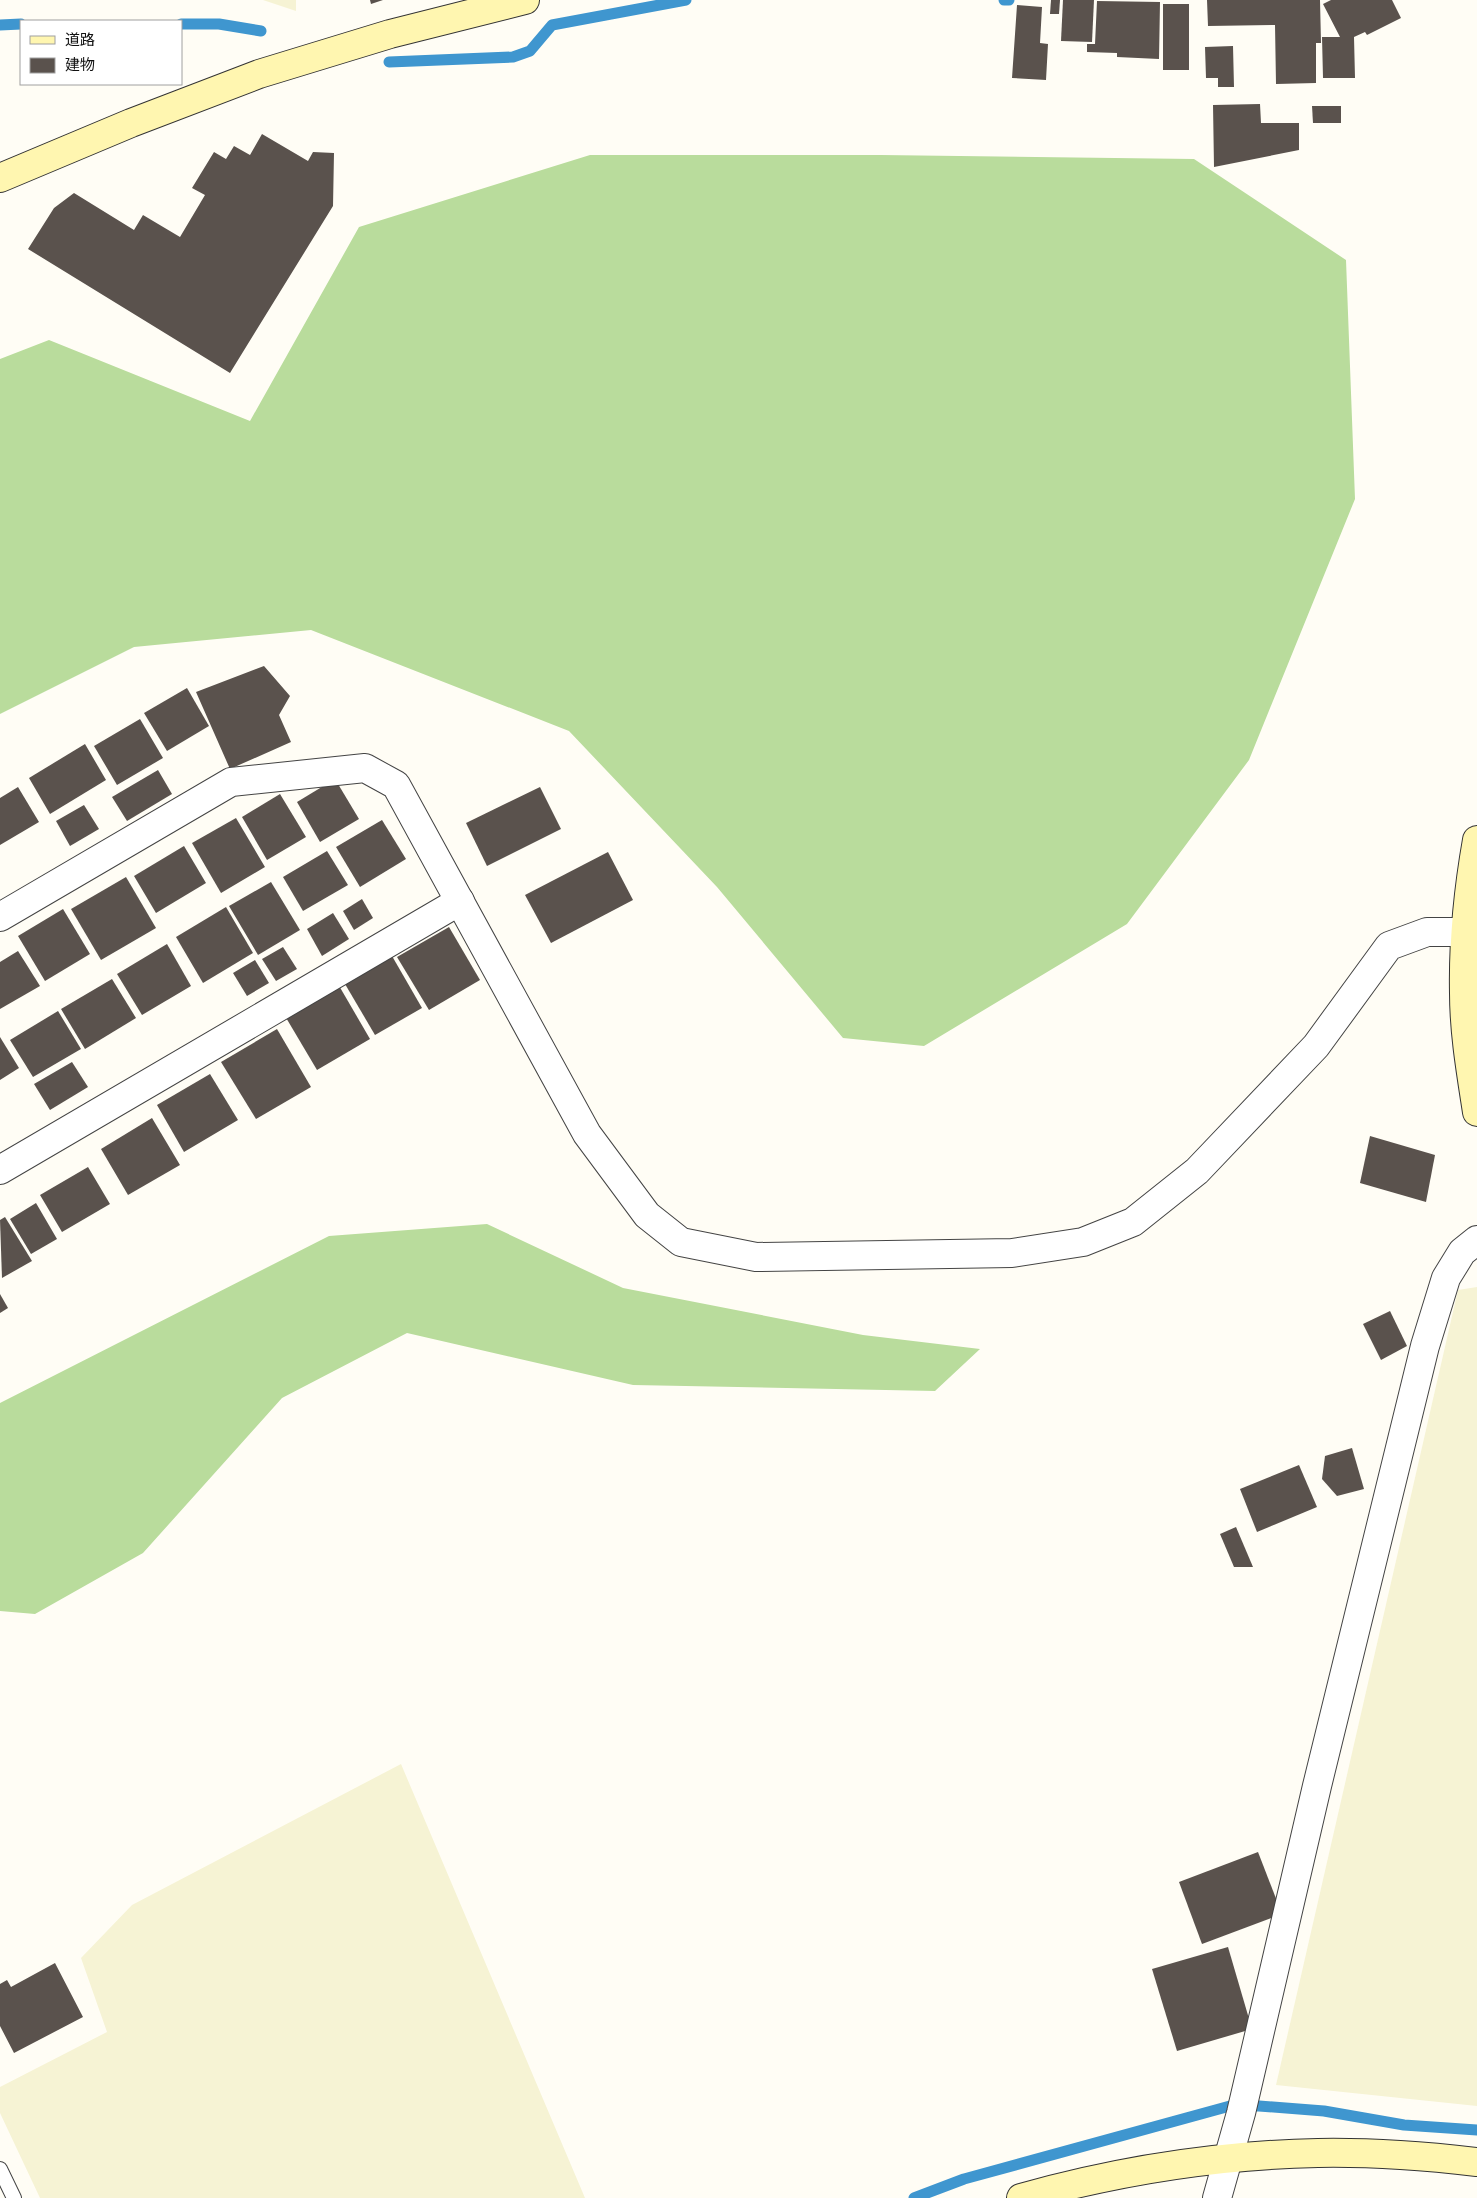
<svg xmlns="http://www.w3.org/2000/svg" width="1477" height="2198" viewBox="0 0 1477 2198" font-family="Georgia,'Noto Sans JP',serif">
  <rect width="100%" height="100%" fill="#fffdf5"/>
  <g fill="#f6f3d4">
    <polygon points="263,0 296,0 296,11"/>
    <polygon points="1477,1287 1477,2106 1276,2085 1458,1290"/>
    <polygon points="401,1764 585,2198 40,2198 0,2113 0,2087 107,2032 81,1958 132,1905"/>
  </g>
  <g fill="#b9dc9c">
    <polygon points="590,155 881,155 1194,159 1346,260 1355,499 1249,760 1127,924 924,1046 843,1038 717,887 569,731 311,630 134,647 0,714 0,359 49,340 250,421 359,227"/>
    <polygon points="487,1224 623,1288 863,1335 980,1349 935,1391 633,1385 407,1333 282,1398 143,1553 35,1614 0,1611 0,1403 329,1236"/>
  </g>
  <g fill="none" stroke-linecap="round" stroke-linejoin="round">
    <g stroke="#3f96cf" stroke-width="11">
      <polyline points="1004,0 1009,0"/>
      <polyline points="181,24 219,24 261,31"/>
      <polyline points="0,25 21,24"/>
      <polyline points="389,62 513,57 530,51 552,25 686,0"/>
      <polyline points="914,2198 964,2179 1230,2106 1259,2106 1324,2111 1404,2125 1477,2130"/>
    </g>
  </g>
  <g fill="#5a524d">
    <polygon points="370,0 383,0 371,4"/>
    <polygon points="1051,0 1060,0 1059,14 1050,14"/>
    <polygon points="1063,0 1094,0 1092,42 1061,41"/>
    <polygon points="1207,0 1320,0 1321,43 1316,43 1316,83 1276,84 1275,25 1208,26"/>
    <polygon points="1331,0 1392,0 1401,18 1367,35 1365,32 1354,37 1355,78 1323,78 1322,37 1340,37 1323,4"/>
    <polygon points="1097,1 1160,2 1159,59 1117,57 1117,53 1087,52 1087,44 1095,44"/>
    <rect x="1163" y="4" width="26" height="66"/>
    <polygon points="1017,5 1042,7 1040,43 1048,44 1046,80 1012,78"/>
    <polygon points="1233,46 1234,87 1218,87 1218,78 1206,78 1205,47"/>
    <polygon points="1260,104 1261,123 1299,123 1299,150 1214,167 1213,105"/>
    <polygon points="1312,106 1341,106 1341,123 1313,123"/>
    <polygon points="262,134 308,161 313,152 334,153 333,206 230,373 28,249 54,208 74,193 134,230 143,215 180,237 205,195 192,188 214,152 226,159 234,146 250,155"/>
    <polygon points="264,666 290,696 279,715 291,742 230,769 196,692"/>
    <polygon points="187,688 209,726 167,751 144,713"/>
    <polygon points="140,719 163,758 117,785 94,746"/>
    <polygon points="85,744 106,780 50,814 29,778"/>
    <polygon points="158,770 172,794 127,821 112,797"/>
    <polygon points="335,779 359,819 320,842 297,802"/>
    <polygon points="18,787 39,822 0,845 0,798"/>
    <polygon points="540,787 561,829 487,866 466,823"/>
    <polygon points="280,794 306,837 267,860 242,817"/>
    <polygon points="84,805 99,829 70,846 56,821"/>
    <polygon points="236,818 265,867 221,893 192,843"/>
    <polygon points="382,820 406,859 360,887 336,847"/>
    <polygon points="184,846 206,883 156,913 134,876"/>
    <polygon points="327,851 348,885 303,911 283,877"/>
    <polygon points="608,852 633,900 551,943 525,895"/>
    <polygon points="126,877 156,928 101,960 71,909"/>
    <polygon points="271,882 300,930 258,955 229,906"/>
    <polygon points="362,899 373,918 354,930 343,911"/>
    <polygon points="226,907 253,953 203,983 176,937"/>
    <polygon points="63,909 90,954 45,981 18,936"/>
    <polygon points="333,913 349,939 322,956 307,929"/>
    <polygon points="449,927 480,980 429,1010 397,957"/>
    <polygon points="167,944 191,986 142,1015 117,974"/>
    <polygon points="283,947 297,969 276,981 262,959"/>
    <polygon points="18,951 40,986 0,1009 0,962"/>
    <polygon points="392,956 422,1008 375,1035 345,984"/>
    <polygon points="255,960 269,983 247,996 233,973"/>
    <polygon points="112,979 136,1018 85,1049 61,1009"/>
    <polygon points="338,984 370,1039 317,1070 285,1016"/>
    <polygon points="58,1011 81,1049 33,1077 10,1040"/>
    <polygon points="277,1029 311,1087 256,1119 221,1062"/>
    <polygon points="0,1037 19,1068 0,1080"/>
    <polygon points="72,1062 88,1087 50,1110 34,1084"/>
    <polygon points="210,1074 238,1120 184,1152 157,1105"/>
    <polygon points="152,1118 180,1165 128,1195 101,1149"/>
    <polygon points="1370,1136 1435,1155 1426,1202 1360,1183"/>
    <polygon points="88,1167 110,1204 62,1232 40,1195"/>
    <polygon points="36,1203 57,1239 31,1254 10,1219"/>
    <polygon points="5,1217 32,1261 2,1278 0,1220"/>
    <polygon points="0,1294 8,1308 0,1313"/>
    <polygon points="1390,1311 1407,1346 1381,1360 1363,1324"/>
    <polygon points="1352,1448 1364,1489 1337,1496 1322,1479 1325,1456"/>
    <polygon points="1299,1465 1317,1507 1257,1532 1240,1489"/>
    <polygon points="1236,1527 1253,1567 1234,1567 1220,1534"/>
    <polygon points="1258,1852 1282,1914 1202,1944 1179,1882"/>
    <polygon points="1228,1947 1252,2029 1177,2051 1152,1969"/>
    <polygon points="55,1963 83,2017 14,2053 0,2026 0,1984 7,1980 11,1987"/>
  </g>
  <g fill="none" stroke-linecap="round" stroke-linejoin="round">
    <defs>
      <polyline id="lane" points="0,2169 14,2198"/>
      <g id="street">
        <polyline points="0,917 231,782 365,768 396,785 587,1134 647,1215 681,1242 756,1257 1012,1253 1083,1242 1133,1222 1197,1171 1316,1046 1389,946 1427,932 1465,932"/>
        <polyline points="0,1170 460,901"/>
        <polyline points="1217,2198 1241,2113 1317,1786 1425,1346 1446,1278 1462,1252 1477,1240"/>
      </g>
      <g id="secondary">
        <polyline points="0,178 131,123 259,74 390,34 525,0"/>
        <path d="M1477,840C1468,891 1463,942 1464,993C1464,1033 1471,1073 1477,1112"/>
        <path d="M1021,2198C1117,2171 1218,2155 1318,2153C1371,2152 1424,2156 1477,2162"/>
      </g>
    </defs>
    <use href="#lane" stroke="#444" stroke-width="16"/>
    <use href="#street" stroke="#444" stroke-width="30"/>
    <use href="#secondary" stroke="#333" stroke-width="30"/>
    <use href="#lane" stroke="#fff" stroke-width="14"/>
    <use href="#street" stroke="#fff" stroke-width="28"/>
    <use href="#secondary" stroke="#fff6b0" stroke-width="28"/>
  </g>
  <rect x="20" y="20" width="162" height="65" fill="#ffffff" stroke="#a0a0a0"/>
  <rect x="30" y="36" width="25" height="8" fill="#fff6b0" stroke="#a0a0a0"/>
  <text x="65" y="45" font-size="15" fill="#111111">道路</text>
  <rect x="30" y="58" width="25" height="15" fill="#5a524d" stroke="#a0a0a0"/>
  <text x="65" y="70" font-size="15" fill="#111111">建物</text>
</svg>
